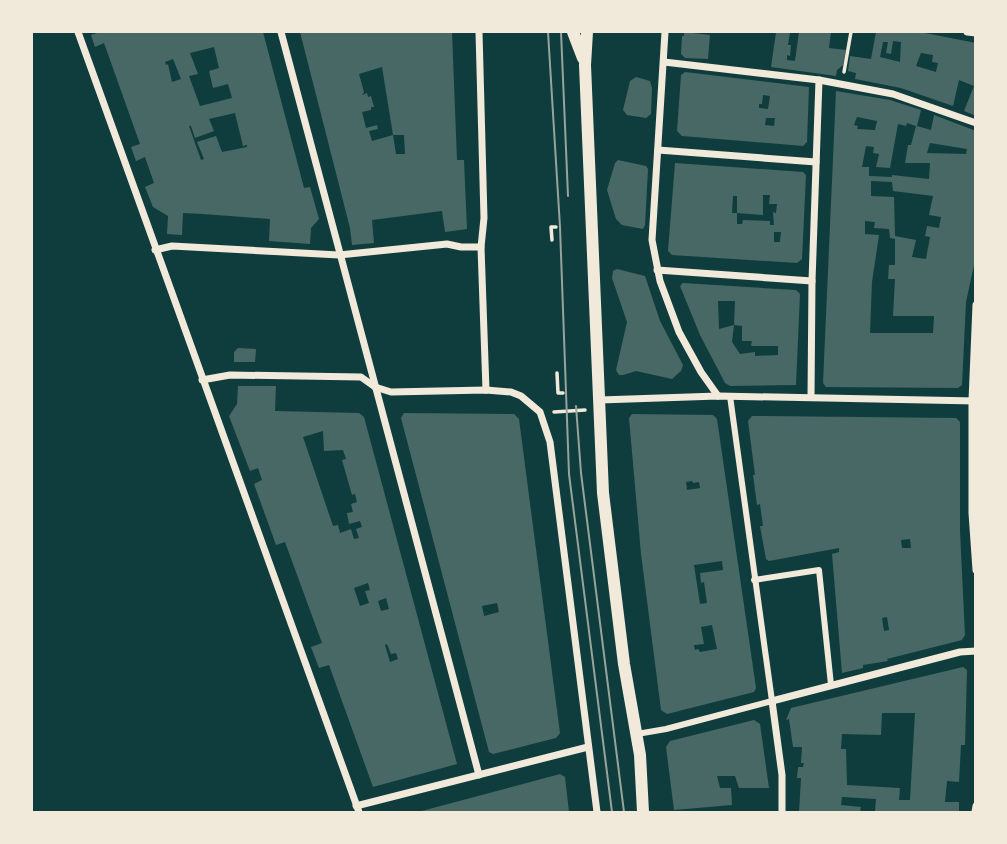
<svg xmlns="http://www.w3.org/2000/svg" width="1007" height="844" viewBox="0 0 1007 844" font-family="Mulish,sans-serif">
  <rect width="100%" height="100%" fill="#0f3d3e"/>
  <g fill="#486865" fill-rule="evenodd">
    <path d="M100,32H263L304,188L310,187L319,219L311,228L310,244L269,241L270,219L203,214L183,213L182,235L167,234L168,216L153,207L145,187L154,183L145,157L136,161L131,147L140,144L104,43L95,47L91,35ZM214,47L219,68L209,71L213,88L228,84L232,98L200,106L189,76L198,74L190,53ZM173,59L181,79L172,82L168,64L166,65L165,62ZM235,113L243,146L247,145V147L222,152L216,136L197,142L204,159L201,160L189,126H191L195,138L214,131L209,119Z"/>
    <path d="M300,32H452L457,160H464L467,229L445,232L442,211L372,220L374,243L352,245L350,228ZM382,67L393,135H404L405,154H396L393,135L372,141L369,131L378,129L377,125L366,128L362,112L371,110V107H374L371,96L368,97L367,93L362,95L364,92L359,74Z"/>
    <polygon points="684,32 710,35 708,59 685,58 681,54 682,36 684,36"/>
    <polygon points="776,32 790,32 788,45 791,45 790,56 787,55 787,60 795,61 799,32 831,32 829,48 846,50 843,65 837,70 836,76 771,67"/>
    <path d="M876,32H920L976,43V116L964,111L974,86L959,80L953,106L901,88L855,79L856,73L848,71L850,56L871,59ZM893,41L901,42L900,62L880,57L883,42H888L886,53L891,54ZM921,53L933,55L932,62L938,63L936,72L916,66Z"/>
    <path d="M685,72L809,87L807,142L803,146L682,136L677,131L681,75ZM763,95L770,96L768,109L759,108V104H762ZM766,118H775L774,126L765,125Z"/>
    <polygon points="636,77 650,81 652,88 651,114 646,118 627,115 623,110 630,81"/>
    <path d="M836,91L890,100L921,110L917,126L931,130L934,115L976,131V256L966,302L962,385L958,388L826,387L823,383ZM857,117L877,121L875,130L857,129L858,126L854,125ZM907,123L916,126L911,145H908L905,163H930L929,179L892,175V177L869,176V167H862L866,146L874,147L873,153L879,154L876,167L890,168L898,124L906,126ZM930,143L967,149L966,154L927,153ZM871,181L892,182L893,191L933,196L929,215L941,217L939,228L927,226L925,236L930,237L926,259L912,257L916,240L895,236L894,197L871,196ZM865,221L875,222L874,228L889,229L890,238L895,239V265H889L888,279H895L893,316H934L933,333H870L872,282L879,235L865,234Z"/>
    <polygon points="618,160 646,166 648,169 645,225 643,229 622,225 616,219 607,190 615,163"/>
    <path d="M675,163L803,172L806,175L802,259L797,263L672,255L668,251ZM763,195H770L769,204H777L776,213L773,212L774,225H770V221L743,220L742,224H737V213H732L733,196H737V213L763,215ZM774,232H781L780,242H774Z"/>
    <polygon points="617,269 645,276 660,321 683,365 681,371 672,379 636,371 623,375 619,375 616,370 627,322 612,278 613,271"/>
    <path d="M683,283L796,290L800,294L796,385L730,386L725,383L700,335L680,286ZM718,301H735L734,325L742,326V341H752L751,346H778V355L755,356V352L740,354L732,342L734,325L719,329Z"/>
    <polygon points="238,348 256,349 255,362 234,362 234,352"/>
    <path d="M238,386H276L275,411L359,413L364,417L457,764L373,787L329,665L319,668L311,647L322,643L285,542L276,545L254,484L262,480L258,468L250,471L229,416L237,404ZM323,431L324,451L343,450L346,459L342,460L352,495L355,494L357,502L351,504L353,512L347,513L349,524L360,521L362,527L356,529L359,538L354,539L351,529L340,533L338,525L333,526L303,437ZM368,583L370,590L365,591L369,603L360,606L354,588ZM386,598L389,609L381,611L378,601ZM387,644L391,654L396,653L398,659L390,662L385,645Z"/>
    <path d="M404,413L514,414L519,419L560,733L556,738L493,754L489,752L401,418ZM497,603L499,612L484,616L482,606Z"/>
    <path d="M632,414L713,415L717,419L756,688L754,692L667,714L661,710L641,554L629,418ZM692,481L693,483L699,482L700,488L687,490L686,482ZM722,561L723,570L700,573L701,583L704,582L707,603L700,604L694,565ZM712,625L717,649L700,652L698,649L695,650L694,645L704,644L701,627Z"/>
    <path d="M752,416L956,418L960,422V531L965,635L962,640L887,659L888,661L863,665V668L842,673L832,554L839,552V548L769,561L766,559L760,526H763L760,504L757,505L753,475H755L748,421ZM910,539L911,548H902L901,540ZM887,617L889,630L884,631L882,618Z"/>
    <path d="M963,667L967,670L965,745H961L959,782L947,781L945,802H959V812H875L876,799L842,797L841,805L861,807L860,812H799L801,778H797L798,767H803L804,763H801L802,747H793L789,719L786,720L791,708ZM882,713H915L910,800H899L900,788L847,785L846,749H841L842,734L881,735Z"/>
    <polygon points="754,720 760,724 769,788 739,788 735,776 717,776 720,788 731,788 732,805 674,810 666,747 670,741"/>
    <polygon points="560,774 565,777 569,812 418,812"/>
  </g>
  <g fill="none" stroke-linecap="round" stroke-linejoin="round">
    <g stroke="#f1e9da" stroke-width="3.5">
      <polyline points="844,72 851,32"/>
      <polyline points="552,240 551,227 556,227"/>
      <polyline points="557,373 558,393 563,393"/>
      <polyline points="554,412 585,410"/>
    </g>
    <g stroke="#f1e9da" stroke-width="6">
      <polyline points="754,580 819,570 831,685"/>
      <polyline points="637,734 666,729 772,701 730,396"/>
    </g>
    <g stroke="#f1e9da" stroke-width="7">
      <polyline points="78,32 359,812"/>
      <polyline points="281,32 479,775"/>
      <polyline points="479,32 484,218 481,247 486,390"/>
      <polyline points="665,32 652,240 660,281 679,332 701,372 718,396"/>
      <polyline points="967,32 976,33"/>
      <polyline points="664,62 819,80 893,94 976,123"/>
      <polyline points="658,150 816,162"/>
      <polyline points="155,250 172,246 339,255 447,244 461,247 481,247"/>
      <polyline points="657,270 812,281"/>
      <polyline points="976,305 972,401 972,513 976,570"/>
      <polyline points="202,380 230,375 361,377 375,387 391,392 486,390 511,392 521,396 540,412 550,442 597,812"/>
      <polyline points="811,397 812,281 819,80"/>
      <polyline points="600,400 718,396 976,401"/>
      <polyline points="356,806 588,747"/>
      <polyline points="782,812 782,775 772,701 960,652 976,651"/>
      <polyline points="975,812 976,806"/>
    </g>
    <g stroke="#f1e9da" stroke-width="12">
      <polyline points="573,32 583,58"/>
      <polyline points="587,32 585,65 603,493 624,664 640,755 643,812"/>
    </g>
    <g stroke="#97a49c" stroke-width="2">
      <polyline points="548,32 560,227 569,474 612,812"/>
      <polyline points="561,32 568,196"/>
      <polyline points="576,406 581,473 624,812"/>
    </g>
  </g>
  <rect width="1007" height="844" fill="none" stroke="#f1e9da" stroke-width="66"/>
</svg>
